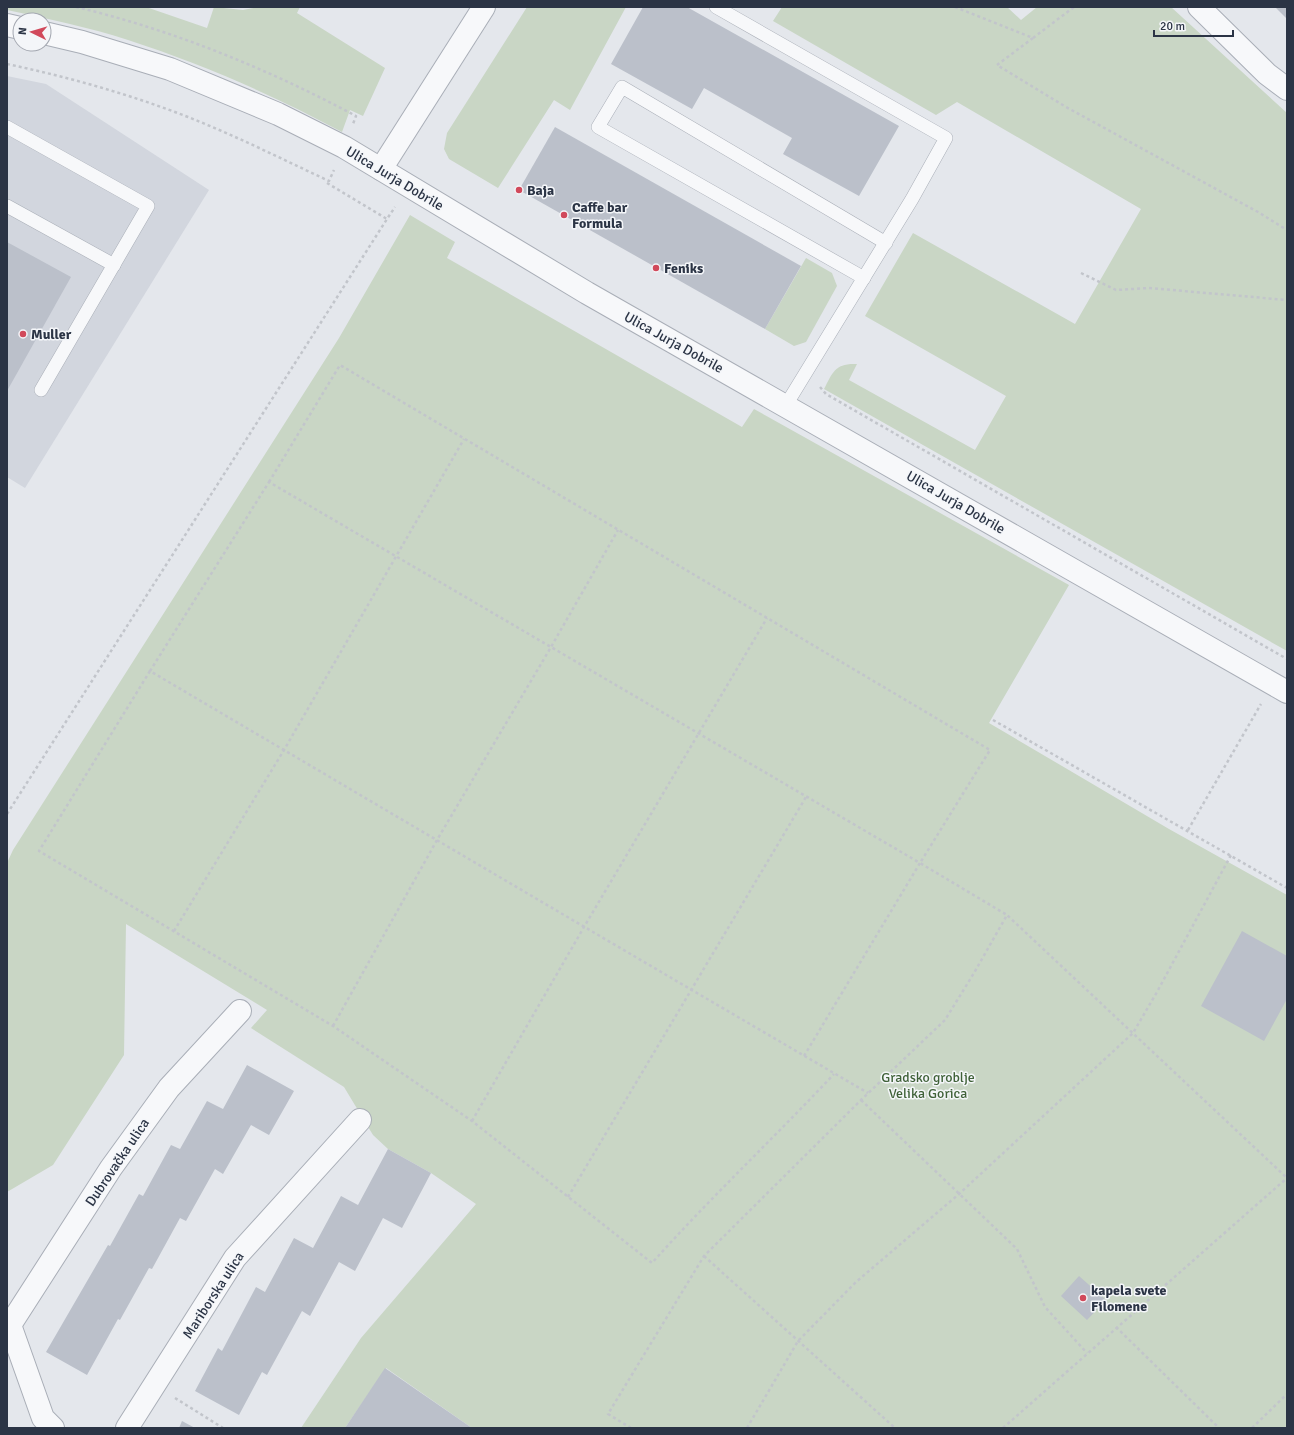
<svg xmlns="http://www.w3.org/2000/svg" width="1294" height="1435" viewBox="0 0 1294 1435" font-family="Signika,sans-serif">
  <rect width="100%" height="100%" fill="#e4e7ec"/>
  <polygon fill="#d2d6de" points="7,76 46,84 209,190 25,488 7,477"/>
  <g fill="#c9d6c5">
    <path d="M7,7H146L207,28L214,7L243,10L259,7H300L297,13L385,68L363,116L350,110L342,132C273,95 202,64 128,40C88,27 48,19 7,10Z"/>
    <polygon points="527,7 626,7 570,110 554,100 498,188 449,159 444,149 447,133"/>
    <path d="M782,7H1007L1021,20L1037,7H1171L1287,113V651L824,389C833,372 835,363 857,364L849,380L975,450L1006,396L865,316L913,233L1075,324L1141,209L957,102L936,115L773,21Z"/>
    <polygon points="410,215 455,242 447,258 742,427 754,409 1069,585 989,723 1169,829 1287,895 1287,1428 472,1428 386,1368 345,1428 301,1428 361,1338 476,1204 431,1173 388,1149 373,1135 344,1087 251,1028 267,1010 126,924 124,1055 53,1165 7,1192 7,863 13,850 339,338"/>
    <polygon points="806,258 832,273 837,286 806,342 794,346 765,329"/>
  </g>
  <g fill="#bbc0ca">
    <polygon points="643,7 687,7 899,126 859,196 783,154 792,138 704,88 692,109 611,64"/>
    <polygon points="1275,7 1287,7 1287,19"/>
    <polygon points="555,127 801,266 765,329 519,190"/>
    <polygon points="7,242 71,277 7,391"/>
    <polygon points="1242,931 1287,956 1287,999 1264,1041 1201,1006"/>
    <polygon points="247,1065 294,1091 269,1135 251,1125 223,1174 215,1169 186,1221 180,1218 152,1269 149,1268 120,1320 118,1319 87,1375 46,1352 108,1245 110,1246 139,1194 143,1196 171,1145 180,1149 207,1101 223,1109"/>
    <polygon points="388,1149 431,1173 402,1228 383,1218 355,1271 339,1262 310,1316 302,1311 267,1375 262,1372 239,1415 195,1391 218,1348 222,1351 256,1287 265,1292 294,1238 313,1248 341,1196 358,1205"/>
    <polygon points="1079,1276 1106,1300 1087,1320 1061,1296"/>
    <polygon points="385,1368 472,1428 345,1428"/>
    <polygon points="182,1421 195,1428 179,1428"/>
  </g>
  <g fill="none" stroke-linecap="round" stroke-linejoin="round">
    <defs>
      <g id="service">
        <polyline points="716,7 946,138 912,199 786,405"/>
        <polyline points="7,127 148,206 41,390"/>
        <polyline points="7,206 114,265"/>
        <polyline points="864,278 598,127 622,87 886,243"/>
      </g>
      <g id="minor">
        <polyline points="1199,7 1267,74 1287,89"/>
        <polyline points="7,25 20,28"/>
        <polyline points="44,33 82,42 170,69 278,114 344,147 587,293 1287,692"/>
        <polyline points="381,169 484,7"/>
        <polyline points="7,1320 10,1325 43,1418 53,1428"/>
        <polyline points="10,1325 111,1168 169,1088 240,1011"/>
        <polyline points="127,1428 235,1258 360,1120"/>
      </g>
    </defs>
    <use href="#service" stroke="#a9aeb7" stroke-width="14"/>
    <use href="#minor" stroke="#a9aeb7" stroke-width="24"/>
    <g stroke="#c2c5cb" stroke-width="2.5" stroke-dasharray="3 3" stroke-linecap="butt">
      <path d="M76,7C173,30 268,69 356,116L353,124"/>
      <polyline points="955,7 1033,38 1074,7"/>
      <polyline points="1033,38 997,65 1066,107 1258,212 1287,230"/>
      <path d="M7,64C68,77 129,94 188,117C236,136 282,159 329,181L334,170"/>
      <polyline points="327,183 387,219 395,207"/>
      <polyline points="1081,273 1116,290 1149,288 1287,300"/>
      <polyline points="820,387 826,394 1287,659"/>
      <polyline points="269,482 340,365 990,750 920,863 1007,915"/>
      <path d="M150,671L39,851L333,1026L472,1121L652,1263C710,1198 774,1138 834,1074"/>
      <polyline points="993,720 1287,888"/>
      <polyline points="7,814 387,219"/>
      <polyline points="1188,830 1261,704"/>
      <polyline points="174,931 284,750 464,439"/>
      <polyline points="333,1026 437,840 551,647 618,530"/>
      <path d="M804,1056L920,863L269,482L150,671C389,812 628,953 868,1093"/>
      <polyline points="861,1100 1017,1249 1045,1307 1087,1353"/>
      <polyline points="472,1121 584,927 767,618"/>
      <polyline points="568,1197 806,797"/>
      <polyline points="704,1256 895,1428"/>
      <polyline points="1116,1327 1219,1428"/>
      <polyline points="175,1398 223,1428"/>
      <polyline points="631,1428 608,1414 704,1256 861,1100 945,1020 974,973 1007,915 1287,1178"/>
      <polyline points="747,1428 798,1341 856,1282 959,1194 1133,1033 1157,992 1231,855"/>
      <polyline points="1003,1428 1287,1178"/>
      <polyline points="1252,1428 1287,1394"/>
    </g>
    <use href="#service" stroke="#f7f8fa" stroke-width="13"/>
    <use href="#minor" stroke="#f7f8fa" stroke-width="22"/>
  </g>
  <g fill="#d1495b" stroke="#f4f6f9" stroke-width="1.5">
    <circle cx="519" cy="190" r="4"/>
    <circle cx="564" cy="215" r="4"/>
    <circle cx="656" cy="268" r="4"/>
    <circle cx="23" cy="334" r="4"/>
    <circle cx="1083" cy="1298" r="4"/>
  </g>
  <g text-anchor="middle" stroke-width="3" stroke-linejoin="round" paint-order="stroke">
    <g font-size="14" fill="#2b3445" stroke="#f4f6f9">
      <text transform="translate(395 178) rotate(31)" y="5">Ulica Jurja Dobrile</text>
      <text transform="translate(674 342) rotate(29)" y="5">Ulica Jurja Dobrile</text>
      <text transform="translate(956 502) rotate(30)" y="5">Ulica Jurja Dobrile</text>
      <text transform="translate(117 1162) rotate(-56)" y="5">Dubrovačka ulica</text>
      <text transform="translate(213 1295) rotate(-57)" y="5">Mariborska ulica</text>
    </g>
    <g font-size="14" font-weight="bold" fill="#2b3445" stroke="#f4f6f9" text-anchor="start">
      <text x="527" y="195">Baja</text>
      <text x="572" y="212">Caffe bar<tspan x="572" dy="16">Formula</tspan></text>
      <text x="664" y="273">Feniks</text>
      <text x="31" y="339">Muller</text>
      <text x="1091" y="1295">kapela svete<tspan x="1091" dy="16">Filomene</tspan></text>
    </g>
    <g font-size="14" fill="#3f6138" stroke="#f4f6f9">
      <text x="928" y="1082">Gradsko groblje<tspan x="928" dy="16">Velika Gorica</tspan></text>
    </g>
  </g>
  <rect width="1294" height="1435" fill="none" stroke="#2b3445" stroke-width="16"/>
  <g transform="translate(32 32) rotate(275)"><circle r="19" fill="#f4f6f9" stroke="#a4a8b1"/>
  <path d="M0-3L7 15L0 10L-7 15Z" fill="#d1495b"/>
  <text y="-6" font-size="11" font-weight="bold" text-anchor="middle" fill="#2b3445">N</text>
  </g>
  <path d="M1154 30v6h79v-6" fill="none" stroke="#2b3445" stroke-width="2"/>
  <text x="1160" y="30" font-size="12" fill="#2b3445" stroke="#f4f6f9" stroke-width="3" paint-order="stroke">20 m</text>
</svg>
